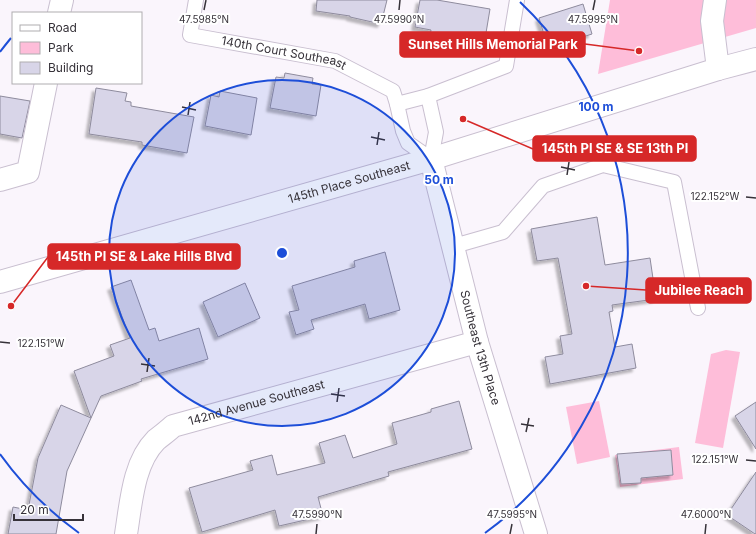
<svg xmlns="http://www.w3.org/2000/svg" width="756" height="534" viewBox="0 0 756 534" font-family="Inter,sans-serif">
  <defs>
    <filter id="shadow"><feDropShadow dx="-3.5" dy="3.5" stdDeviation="1" flood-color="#0004"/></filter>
  </defs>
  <rect width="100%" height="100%" fill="#faf5fc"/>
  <g fill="#febdd9">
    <polygon points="610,0 756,0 756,28 598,74"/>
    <polygon points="726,350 740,352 723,448 695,443 711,354"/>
    <polygon points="599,401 610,457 577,464 566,407"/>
    <polygon points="679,447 683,479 620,487 615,455"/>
  </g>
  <g fill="#d8d5e8" stroke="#8e8b9d" filter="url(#shadow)">
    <polygon points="317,0 387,0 381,24 350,17 350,16 316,11"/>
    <polygon points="420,0 437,0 490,9 485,39 470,36 469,42 430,36 431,30 415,27"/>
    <polygon points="583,4 592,34 548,48 539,18"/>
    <polygon points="285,73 313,78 312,84 321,85 316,116 270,108 276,77 284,78"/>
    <polygon points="96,88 127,93 125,101 131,102 131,106 194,117 187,153 142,145 142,142 89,134"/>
    <polygon points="220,91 257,98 251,135 205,126 211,95 219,97"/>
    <polygon points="0,96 30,101 22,138 0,134"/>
    <polygon points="597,217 605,265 650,258 656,299 612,305 613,311 609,312 615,347 632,344 636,368 550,384 545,357 563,354 560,336 572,334 558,258 537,261 531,229"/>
    <polygon points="385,252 400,310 369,319 365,304 311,320 314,329 296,335 289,312 299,310 292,286 355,267 354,261"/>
    <polygon points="131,280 149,330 155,328 159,341 199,328 208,359 141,379 142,381 101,396 91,418 74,371 114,356 110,345 130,338 111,287"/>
    <polygon points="245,283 260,318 218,337 203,302"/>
    <polygon points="459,401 472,449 388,472 389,476 318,497 323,516 279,526 275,510 202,532 189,488 253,470 250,461 272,455 277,475 325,463 319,443 345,435 353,458 397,444 392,423 431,412 431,409"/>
    <polygon points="756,402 756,449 735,416"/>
    <polygon points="61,405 91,418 67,471 56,534 8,534 13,507 28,510 38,458"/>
    <polygon points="671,450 673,475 641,478 641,483 621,484 617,454"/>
    <polygon points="756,472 756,534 755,534 727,515"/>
  </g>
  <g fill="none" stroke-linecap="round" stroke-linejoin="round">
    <defs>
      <g id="lane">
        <path id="s1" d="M196,0L190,35L335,61L393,91L397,104L428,96L506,66L517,0"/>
        <polyline points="397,104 403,131 408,143 431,159 436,132 428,96"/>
        <polyline points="454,246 503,232 543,186 603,165 674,182 698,308"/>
      </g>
      <g id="street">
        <polyline points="715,0 712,21 718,69"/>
        <polyline points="59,13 62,0"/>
        <path id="s2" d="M431,159L477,342L536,534"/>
        <polyline points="0,180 28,172 46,83"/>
        <path id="s3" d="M126,534C131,504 133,463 156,440C162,435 168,431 173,426L477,342"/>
      </g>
      <g id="secondary">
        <path id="s4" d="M0,282L431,159L718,69L756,59"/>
      </g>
    </defs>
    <use href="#lane" stroke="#c9bfd0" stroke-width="16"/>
    <use href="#street" stroke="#c9bfd0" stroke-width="24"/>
    <use href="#secondary" stroke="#c9bfd0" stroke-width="24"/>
    <use href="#lane" stroke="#fff" stroke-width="14"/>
    <use href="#street" stroke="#fff" stroke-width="22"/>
    <use href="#secondary" stroke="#fff" stroke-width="22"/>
  </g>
  <path fill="none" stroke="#363239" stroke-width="1.5" d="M204,10L206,0M399,10L400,0M593,10L595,0M182,107L196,110M188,115L190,102M371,137L385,140M377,145L379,132M561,167L575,170M567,175L569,162M746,197L756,198M0,342L10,343M141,364L155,366M147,372L149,358M331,394L345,396M337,402L339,388M521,424L534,426M526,432L529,418M746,460L756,461M316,534L317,524M510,534L512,524M705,534L706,524"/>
  <circle cx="282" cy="253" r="173" fill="#1d4ed8" fill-opacity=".12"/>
  <g fill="none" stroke="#1d4ed8" stroke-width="2">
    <circle cx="282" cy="253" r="173"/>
    <path d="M79 533A346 346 0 0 1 0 454M0 52A346 346 0 0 1 11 38M520 2A346 346 0 0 1 485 533"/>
  </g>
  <g text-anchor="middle" stroke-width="4" stroke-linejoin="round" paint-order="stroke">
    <g font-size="12" fill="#363239" stroke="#fff">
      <text dy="4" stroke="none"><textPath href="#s1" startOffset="131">140th Court Southeast</textPath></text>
      <text dy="4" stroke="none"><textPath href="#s4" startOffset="363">145th Place Southeast</textPath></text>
      <text dy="4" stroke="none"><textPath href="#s2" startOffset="195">Southeast 13th Place</textPath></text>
      <text dy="4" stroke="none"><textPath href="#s3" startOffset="209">142nd Avenue Southeast</textPath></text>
    </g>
  </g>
  <g font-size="10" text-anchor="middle" fill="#363239" stroke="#fff" stroke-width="4" stroke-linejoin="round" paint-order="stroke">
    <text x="204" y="23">47.5985°N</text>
    <text x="399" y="23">47.5990°N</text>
    <text x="593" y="23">47.5995°N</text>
    <text x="715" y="200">122.152°W</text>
    <text x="41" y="347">122.151°W</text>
    <text x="715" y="463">122.151°W</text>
    <text x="317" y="518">47.5990°N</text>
    <text x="512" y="518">47.5995°N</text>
    <text x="706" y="518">47.6000°N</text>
  </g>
  <circle cx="282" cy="253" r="6" fill="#1d4ed8" stroke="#fff" stroke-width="2"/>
  <g font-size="12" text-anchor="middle" font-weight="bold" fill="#1d4ed8" stroke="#fff" stroke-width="4" stroke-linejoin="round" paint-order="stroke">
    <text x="596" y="111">100 m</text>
    <text x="439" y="184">50 m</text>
  </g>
  <path fill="none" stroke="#d62828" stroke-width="1.5" d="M639 51L585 44M463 119L533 149M11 306L48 257M586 286L646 290"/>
  <g fill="#d62828" stroke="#fff" stroke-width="1.5">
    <circle cx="639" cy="51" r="4"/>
    <circle cx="463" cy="119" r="4"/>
    <circle cx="11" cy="306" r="4"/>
    <circle cx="586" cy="286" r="4"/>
  </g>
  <g fill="#d62828" stroke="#d62828" stroke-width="1.5">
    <rect x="400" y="32" width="185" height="25" rx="4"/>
    <rect x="533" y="136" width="163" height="25" rx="4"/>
    <rect x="48" y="244" width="192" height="25" rx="4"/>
    <rect x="646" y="278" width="105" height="25" rx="4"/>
  </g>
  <g font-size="13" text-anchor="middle" font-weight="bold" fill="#fff">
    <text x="493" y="49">Sunset Hills Memorial Park</text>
    <text x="615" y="153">145th Pl SE &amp; SE 13th Pl</text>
    <text x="144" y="261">145th Pl SE &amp; Lake Hills Blvd</text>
    <text x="699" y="295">Jubilee Reach</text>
  </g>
  <rect x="12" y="12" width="130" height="72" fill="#ffffff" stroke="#afadb0"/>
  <rect x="20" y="25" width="20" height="6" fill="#ffffff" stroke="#afadb0"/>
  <text x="48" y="32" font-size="12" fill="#363239">Road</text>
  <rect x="20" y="42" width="20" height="12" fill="#febdd9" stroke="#afadb0"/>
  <text x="48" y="52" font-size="12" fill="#363239">Park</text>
  <rect x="20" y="62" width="20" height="12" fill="#d8d5e8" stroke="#afadb0"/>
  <text x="48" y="72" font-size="12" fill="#363239">Building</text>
  <path d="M14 514v6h69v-6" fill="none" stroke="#363239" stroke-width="2"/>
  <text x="20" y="514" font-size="12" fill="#363239" stroke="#ffffff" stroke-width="3" paint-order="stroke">20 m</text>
</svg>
